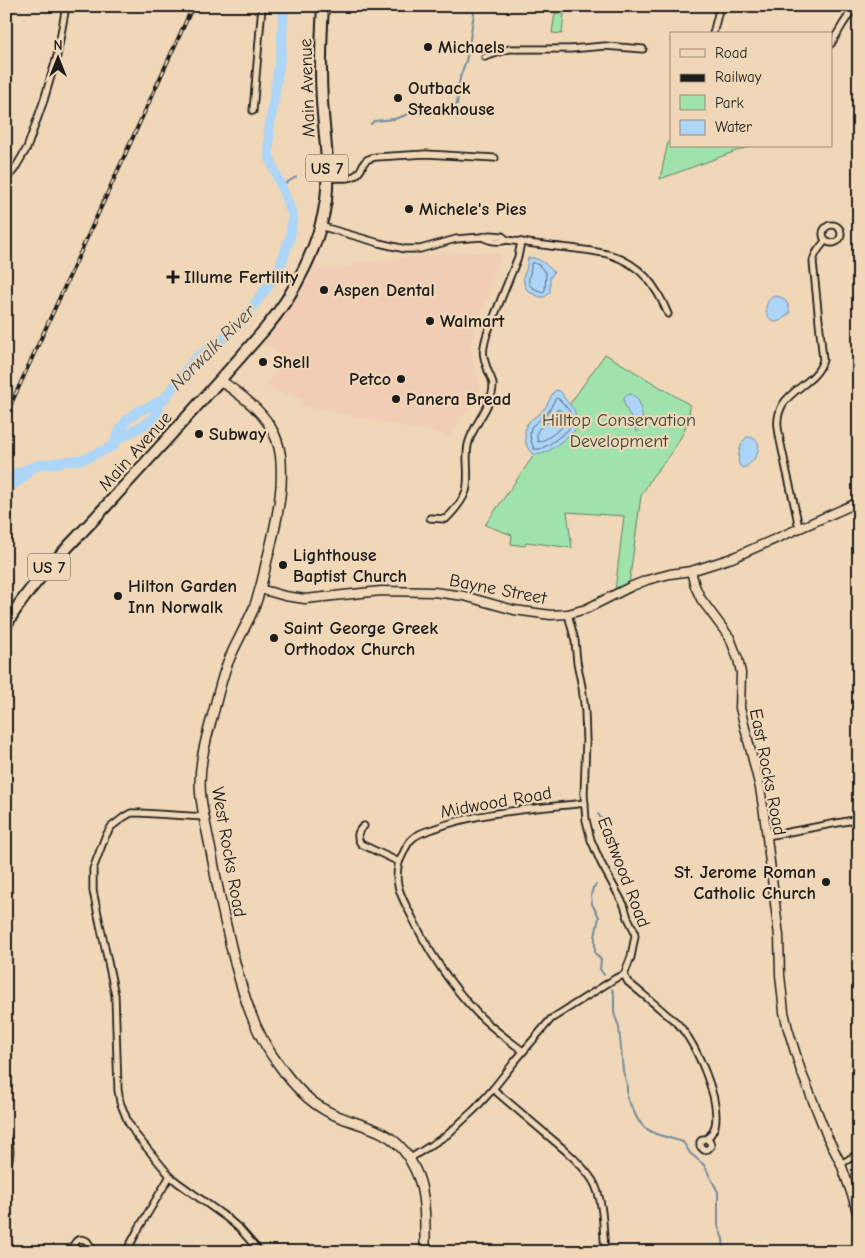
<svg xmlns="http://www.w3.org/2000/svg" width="865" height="1258" viewBox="0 0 865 1258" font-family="'Comic Neue',sans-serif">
  <rect width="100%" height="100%" fill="#f0d7b7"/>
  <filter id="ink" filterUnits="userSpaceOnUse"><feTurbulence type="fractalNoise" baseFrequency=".02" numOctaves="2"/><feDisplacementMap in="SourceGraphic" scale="10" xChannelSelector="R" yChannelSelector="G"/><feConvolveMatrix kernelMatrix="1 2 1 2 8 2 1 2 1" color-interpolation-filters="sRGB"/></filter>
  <g filter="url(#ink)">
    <polygon fill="#f1cdb5" points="449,252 501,254 471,346 474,365 481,387 480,391 448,438 442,434 299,405 301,399 282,392 275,392 267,383 283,362 279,354 269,345 267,347 264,345 262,346 261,345 275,329 293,305 308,280 314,264 322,269 339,269 350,267 355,261 377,261"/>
    <g fill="#a0e2ac" stroke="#5e7f64">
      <polygon points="555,13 564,14 562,34 552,33"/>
      <polygon points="668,142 671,142 671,146 750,146 660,179"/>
      <polygon points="605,354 690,405 689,418 683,433 678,442 671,454 652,477 641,496 629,584 615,590 624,516 567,512 572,548 527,542 525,546 511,544 512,535 485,525"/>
    </g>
    <g fill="#acd5f7" stroke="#728b9f">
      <path d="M528,258C539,256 546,265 554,272L550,278V292L545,297H540L529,292L525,287L523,277L526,270Z"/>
      <path d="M774,296C785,296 788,303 790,313L780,321L774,322C764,316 763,302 774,296Z"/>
      <path d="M556,390L560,391C562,393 563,395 564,397C570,407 576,407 576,420C576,422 576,426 576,428C573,434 567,437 562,441C552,449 532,466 526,443C525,437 524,430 527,424C531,418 540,415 544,409C549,403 550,395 556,390Z"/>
      <path d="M630,394C633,395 635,396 637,398C640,402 640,406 641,410C643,419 645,426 637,432L624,403V398L627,395Z"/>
      <path d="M747,437C769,438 755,464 743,468L739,465C737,457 740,442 747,437Z"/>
    </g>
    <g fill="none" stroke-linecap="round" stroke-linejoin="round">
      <g stroke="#566674" stroke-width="1">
        <path d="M534,263L539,265L546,273L545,290L543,292C521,285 531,281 531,264Z"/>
        <polygon points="557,398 559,399 569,410 571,419 571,426 567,431 550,444 540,449 534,449 531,441 530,434 531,427 548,413 555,399"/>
        <path d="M557,410H560C564,413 566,418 565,424C558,431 547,440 538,442C534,428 540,429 549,421C552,418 555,414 557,410Z"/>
      </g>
      <g stroke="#728b9f" stroke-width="2">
        <polyline points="371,124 374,121 394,119 409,114 445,112 454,108 457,104 460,77 466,61 470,39 475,6"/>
        <polyline points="281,186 296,177"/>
        <path d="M598,814C609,829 611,833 615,851C617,859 618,862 616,871"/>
        <polyline points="596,885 593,888 591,895 592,904 599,917 595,937 595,953 601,960 600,969 604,975"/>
        <polyline points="612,989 614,994 614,1013 619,1027 623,1071 627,1084 627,1098 638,1120 645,1128 656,1134 683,1142 690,1153 704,1165 718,1192 718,1226 723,1239 724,1252"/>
      </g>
      <g stroke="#acd5f7" stroke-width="10">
        <polyline points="116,440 151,421 156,416 161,401"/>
        <polyline points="6,477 39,465 84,459 113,446 122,426 128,419 140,410 149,407 164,399 195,359 217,344 240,323 278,273 290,237 293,216 269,156 269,130 281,53 284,6"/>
        <polyline points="6,489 24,477 30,468"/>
      </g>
      <defs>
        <g id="minor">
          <polyline points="852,6 853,9 859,16"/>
          <polyline points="713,34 720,6"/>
          <polyline points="831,44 843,24 853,9"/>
          <polyline points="485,57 509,49 570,49 605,46 643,49"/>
          <polyline points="253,111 262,6"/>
          <path d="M327,178C336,178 349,180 356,175C366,168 358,160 376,157L426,154L495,158"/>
          <polyline points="6,179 14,170 27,148 44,100 57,56 66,6"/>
          <circle cx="832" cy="234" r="9"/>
          <polyline points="320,226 379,243 405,249 420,249 456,239 482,237 490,235 502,236 507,240"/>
          <path d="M482,237C490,241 498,243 507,240C528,243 548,246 569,248C583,250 597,251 611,255C641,265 656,285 668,314"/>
          <path d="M430,518L446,519C454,511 462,502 466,491C470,476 465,460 468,445C472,425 493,406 493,385C493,381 490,375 488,371C482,354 482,351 487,334L518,257L521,242"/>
          <path d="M799,528C795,507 790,486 785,464C783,452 779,439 778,427C777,419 779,411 783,404C794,387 817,381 823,360L813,262C814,253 820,248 825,241"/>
          <polyline points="568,614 575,641 577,662 582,687 585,711 586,741 584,794 586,820 591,840 601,863 624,905 628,918 634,930 635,936 631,957 624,975"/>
          <polyline points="205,817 140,813 131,813 124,817 111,827 105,837 93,869 93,891 115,995 118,1090 120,1102 128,1122 136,1135 170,1176 177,1182 227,1218 240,1229 260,1252"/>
          <path d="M364,826C357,831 356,837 361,844L399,862C397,870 396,877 398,885C400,895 405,904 410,913C427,949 449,983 476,1012C490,1027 507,1039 523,1051"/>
          <polyline points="767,836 859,819"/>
          <path d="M399,862C403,855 406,844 412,839C417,834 426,831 433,829C481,811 534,809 585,803"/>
          <path d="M624,975L628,982C641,993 654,1003 666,1014C670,1018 675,1020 678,1024C696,1044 721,1099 715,1126C713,1132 711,1135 707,1139H703L700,1142V1146L704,1150L708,1149L711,1146L710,1142L707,1139"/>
          <path d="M493,1089L566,1151C576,1160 586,1170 593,1181C604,1200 603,1231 605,1252"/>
          <path d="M6,1136C13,1149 9,1159 6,1172"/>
          <polyline points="409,1159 447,1135 475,1109 493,1089 516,1060 551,1019 616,978 624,975"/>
          <polyline points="841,1164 859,1153"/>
          <polyline points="605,1251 615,1252"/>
          <path d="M72,1252C73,1243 77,1236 87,1241L91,1247V1252"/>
          <polyline points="126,1252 139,1228 170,1176"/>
        </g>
        <g id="tertiary">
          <polyline points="691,571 695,586 701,599 730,638 738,659 741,673 740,708 760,788 764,813 779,936 780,975 784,1012 788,1029 801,1071 827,1136 841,1164 853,1198 859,1219"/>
          <polyline points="260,589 285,596 305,599 381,591 434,592 464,596 514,610 551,615 568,614 586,609 630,587 647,580 670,574 691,571 732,558 859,502"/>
        </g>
        <path id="secondary" d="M220,380C238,393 260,408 271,428C282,446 282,465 281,486C279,513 273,538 266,564C263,579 259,594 254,608C246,626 236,643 228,662C222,677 218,694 214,710C206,739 197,768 201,798C204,821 210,844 214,867C219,897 226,926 233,955C243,994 254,1033 279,1065C291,1082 307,1100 325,1110C354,1127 386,1124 407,1155C412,1163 417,1172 420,1182C426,1204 425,1229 425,1252"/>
        <path id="trunk" d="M6,625C32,580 72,544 107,505C160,447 213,389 265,329C294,295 320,245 326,200C330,167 324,134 322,101C320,70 321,38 323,6"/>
      </defs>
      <use href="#minor" stroke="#1c1c1c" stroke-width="9"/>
      <use href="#tertiary" stroke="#1c1c1c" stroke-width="11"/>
      <use href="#secondary" stroke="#1c1c1c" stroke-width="12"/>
      <use href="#trunk" stroke="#1c1c1c" stroke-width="14"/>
      <use href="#minor" stroke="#f0d7b7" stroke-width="5.5"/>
      <use href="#tertiary" stroke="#f0d7b7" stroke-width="8"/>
      <use href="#secondary" stroke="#f0d7b7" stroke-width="9"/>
      <use href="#trunk" stroke="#f0d7b7" stroke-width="10"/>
      <defs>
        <polyline id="rail" points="6,415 193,6"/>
      </defs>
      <use href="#rail" stroke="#1c1c1c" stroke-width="4"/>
      <use href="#rail" stroke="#f0d7b7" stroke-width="2" stroke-dasharray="5.5" stroke-linecap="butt"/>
    </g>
  </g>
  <g fill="#1c1c1c" stroke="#f0d7b7" stroke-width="2">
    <circle cx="428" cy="47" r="5"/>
    <circle cx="398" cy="98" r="5"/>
    <circle cx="409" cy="209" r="5"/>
    <path d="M170.5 269.5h5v5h5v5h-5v5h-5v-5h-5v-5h5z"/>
    <circle cx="324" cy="290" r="5"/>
    <circle cx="430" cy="321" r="5"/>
    <circle cx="263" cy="362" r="5"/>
    <circle cx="401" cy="379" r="5"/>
    <circle cx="396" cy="399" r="5"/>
    <circle cx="199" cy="434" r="5"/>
    <circle cx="283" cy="565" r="5"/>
    <circle cx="118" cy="596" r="5"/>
    <circle cx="274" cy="638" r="5"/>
    <circle cx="826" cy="882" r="5"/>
  </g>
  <g text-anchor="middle" stroke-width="4.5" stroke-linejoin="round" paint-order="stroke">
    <g fill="#f0d7b7" stroke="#5c544a" stroke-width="1">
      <rect x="306" y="154.5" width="42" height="27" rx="4"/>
      <rect x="28" y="553.5" width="42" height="27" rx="4"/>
    </g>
    <g font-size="16" font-weight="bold" fill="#1c1c1c">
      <text x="327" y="174">US 7</text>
      <text x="49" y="573">US 7</text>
    </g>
    <g font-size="18" font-weight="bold" fill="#1c1c1c" stroke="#f0d7b7" text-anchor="start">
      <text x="438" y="53">Michaels</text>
      <text x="408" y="94">Outback<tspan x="408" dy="21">Steakhouse</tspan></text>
      <text x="419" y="215">Michele's Pies</text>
      <text x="184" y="283">Illume Fertility</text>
      <text x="334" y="296">Aspen Dental</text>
      <text x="440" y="327">Walmart</text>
      <text x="273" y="368">Shell</text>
      <text x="391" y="385" text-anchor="end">Petco</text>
      <text x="406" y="405">Panera Bread</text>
      <text x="209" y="440">Subway</text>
      <text x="293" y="561">Lighthouse<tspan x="293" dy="21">Baptist Church</tspan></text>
      <text x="128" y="592">Hilton Garden<tspan x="128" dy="21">Inn Norwalk</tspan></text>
      <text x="284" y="634">Saint George Greek<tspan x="284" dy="21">Orthodox Church</tspan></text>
      <text x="816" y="878" text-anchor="end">St. Jerome Roman<tspan x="816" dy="21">Catholic Church</tspan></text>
    </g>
    <g font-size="18" fill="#1c1c1c" stroke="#f0d7b7">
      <text transform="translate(307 88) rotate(-92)" y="6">Main Avenue</text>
      <text transform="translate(135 451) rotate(-48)" y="6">Main Avenue</text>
      <text transform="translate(498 589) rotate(11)" y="6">Bayne Street</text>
      <text transform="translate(768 772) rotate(79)" y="6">East Rocks Road</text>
      <text transform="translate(496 802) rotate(-10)" y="6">Midwood Road</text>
      <text transform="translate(229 852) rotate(80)" y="6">West Rocks Road</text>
      <text transform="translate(624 872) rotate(69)" y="6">Eastwood Road</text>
    </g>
    <g font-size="18" fill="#364439" stroke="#f0d7b7">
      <text x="619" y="426">Hilltop Conservation<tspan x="619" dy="21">Development</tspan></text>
    </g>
    <g font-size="19" font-style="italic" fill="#404a53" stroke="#f0d7b7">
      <text transform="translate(212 347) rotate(-45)" y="7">Norwalk River</text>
    </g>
  </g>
  <rect width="865" height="1258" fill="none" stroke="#f0d7b7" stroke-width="25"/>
  <rect x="12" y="12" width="840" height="1233" fill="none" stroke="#1c1c1c" stroke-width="2" filter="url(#ink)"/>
  <rect x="670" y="32" width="162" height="115" fill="#f0d7b7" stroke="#9b8c79"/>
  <rect x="680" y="49" width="25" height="8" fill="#f0d7b7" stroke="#9b8c79"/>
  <text x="715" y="58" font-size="15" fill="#1c1c1c">Road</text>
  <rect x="680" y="74" width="25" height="8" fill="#1c1c1c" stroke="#9b8c79"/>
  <text x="715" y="82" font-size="15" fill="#1c1c1c">Railway</text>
  <rect x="680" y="95" width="25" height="15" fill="#a0e2ac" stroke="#9b8c79"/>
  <text x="715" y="108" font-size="15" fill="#1c1c1c">Park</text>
  <rect x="680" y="120" width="25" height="15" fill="#acd5f7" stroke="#9b8c79"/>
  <text x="715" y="132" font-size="15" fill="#1c1c1c">Water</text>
  <g transform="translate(58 58)" stroke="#f0d7b7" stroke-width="4" paint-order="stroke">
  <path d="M0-4L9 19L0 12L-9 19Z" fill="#1c1c1c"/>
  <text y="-8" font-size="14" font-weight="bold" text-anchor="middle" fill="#1c1c1c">N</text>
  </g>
</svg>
